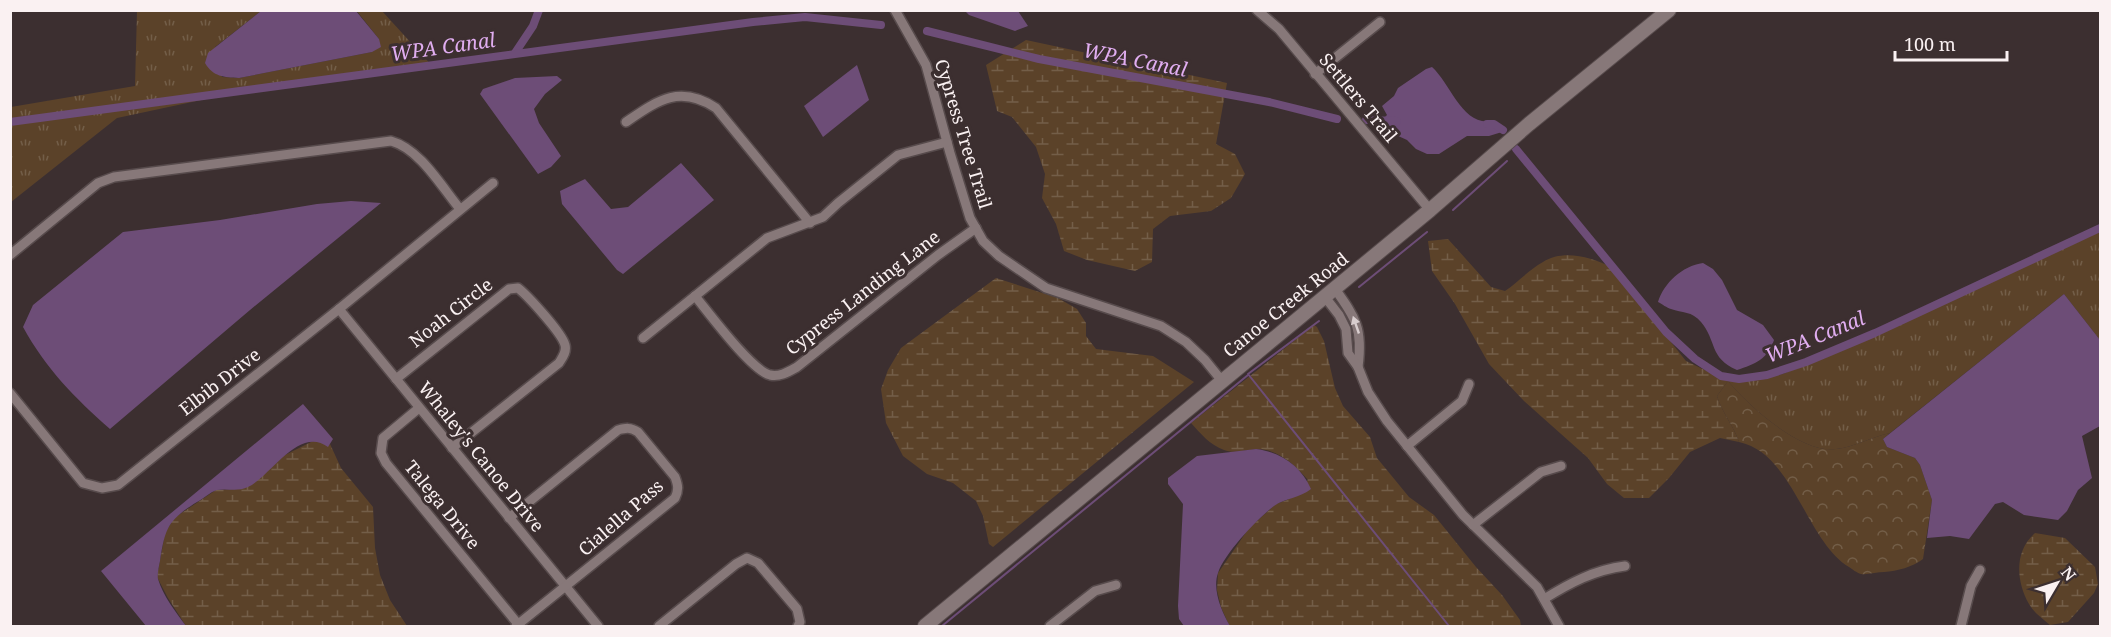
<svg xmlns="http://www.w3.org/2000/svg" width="2111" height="637" viewBox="0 0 2111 637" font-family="'Noto Serif',serif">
  <defs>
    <pattern id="grass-tufts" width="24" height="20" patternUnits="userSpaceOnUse" patternTransform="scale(1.5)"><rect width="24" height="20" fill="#5b4229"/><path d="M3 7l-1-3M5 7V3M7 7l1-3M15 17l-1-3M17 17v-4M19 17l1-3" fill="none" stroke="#735e48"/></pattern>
    <pattern id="forest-crowns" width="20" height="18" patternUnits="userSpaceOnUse" patternTransform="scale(1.5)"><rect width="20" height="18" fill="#5b4229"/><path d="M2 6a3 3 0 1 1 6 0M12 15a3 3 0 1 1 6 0" fill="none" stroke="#735e48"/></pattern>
    <pattern id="wetland-marsh" width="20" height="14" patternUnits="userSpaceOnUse" patternTransform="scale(1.5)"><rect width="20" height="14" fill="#5b4229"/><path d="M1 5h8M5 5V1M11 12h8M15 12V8" fill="none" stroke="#735e48"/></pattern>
  </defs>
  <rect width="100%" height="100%" fill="#3c2f30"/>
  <g fill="url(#grass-tufts)">
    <polygon points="356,10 382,11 434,68 239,92 117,118 11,202 11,107 135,86 137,11 261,11 215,47 222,77 239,78 372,52 379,39"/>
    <path d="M2100,227V340L2064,294L1890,433C1871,437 1855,447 1836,449C1801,454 1749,406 1728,381L1783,374L1909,319Z"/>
  </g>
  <path fill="url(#forest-crowns)" d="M1728,381C1749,406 1801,454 1836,449C1855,447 1871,437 1890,433L1883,439L1887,447L1915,458L1920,465L1932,500L1923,559C1913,567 1897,571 1884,572C1877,572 1868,575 1861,574C1857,573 1852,569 1849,567C1806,541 1793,453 1739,442C1734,426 1722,413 1717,396Z"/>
  <g fill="url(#wetland-marsh)">
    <polygon points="1026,40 1227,83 1216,144 1235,154 1245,174 1231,198 1211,211 1170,216 1153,229 1152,262 1135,271 1087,260 1064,251 1056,224 1042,198 1045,174 1036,147 1012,117 997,111 986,65"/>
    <path d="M1448,239L1491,287L1505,291C1518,282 1529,270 1543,262C1563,249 1591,257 1611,267L1686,361L1728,381L1717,396C1722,413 1734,426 1739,442L1720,438L1690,452L1669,478L1649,498H1624L1607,484L1588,458L1524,401L1489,364L1455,304L1432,271L1428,241Z"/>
    <polygon points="996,278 1058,298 1077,309 1086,323 1086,336 1096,349 1153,356 1194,382 993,547 989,544 983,516 976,501 953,483 927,474 903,456 886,423 881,389 888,370 901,348"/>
    <path d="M1314,325L1317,327L1324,341L1335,388L1343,406L1370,437L1377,458L1409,497L1434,515L1476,567L1502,595L1520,620L1521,626L1229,625L1221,607L1217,590L1218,573L1249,528L1276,504L1287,500L1308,480C1295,465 1278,449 1257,449C1246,450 1234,454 1224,450C1210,445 1200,433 1191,423Z"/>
    <polygon points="313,441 322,442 328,446 330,444 341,468 373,507 375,548 380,575 390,600 407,626 186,626 168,598 157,577 165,533 174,518 216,490 238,489 263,475 283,456"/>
    <path d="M2035,533L2065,538L2095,567L2098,584L2094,593L2068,622L2050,625C2043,619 2034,613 2029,604C2016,581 2014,551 2035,533Z"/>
  </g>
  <g fill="#6d4d77">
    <path d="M261,11H356L379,39L381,47L372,52L239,78C224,77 213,77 205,63L208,53Z"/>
    <polygon points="965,11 1018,11 1028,26 1015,31 969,15"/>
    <polygon points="857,65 869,100 823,137 804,106"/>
    <path d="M1432,67C1450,83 1463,127 1492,121L1502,132L1489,136H1467L1439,154H1427L1416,149L1407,140L1396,135L1384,118L1387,115L1382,106L1394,96L1398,88L1426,69Z"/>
    <polygon points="557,76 562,80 545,94 534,109 539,123 561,156 551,167 538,174 480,94 483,89 515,78"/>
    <polygon points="681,163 714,200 623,274 617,270 562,204 560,191 585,179 611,209 628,207"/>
    <path d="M351,201L381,203L250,310L110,429C75,398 46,369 23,327L33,305L123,232L220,220L317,204Z"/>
    <path d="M1703,263L1713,269L1722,280L1737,310L1763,325L1774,340C1768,359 1755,364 1737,370C1709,358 1717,341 1701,322C1692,311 1682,313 1671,309C1667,308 1662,304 1658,302C1664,283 1682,266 1703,263Z"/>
    <polygon points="2064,294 2100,340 2100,426 2082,436 2092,478 2078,490 2067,511 2058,520 2024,515 2003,502 1995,504 1969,539 1950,536 1927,538 1932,500 1920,465 1915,458 1887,447 1883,439"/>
    <path d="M303,404L333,439L328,447C299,425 270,477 248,487C238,492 227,488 217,490C210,492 203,499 197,502C168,520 165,528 160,561C159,566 157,574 158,579C163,596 176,612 186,626H146L101,571Z"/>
    <path d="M1256,449C1281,452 1301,466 1311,489C1300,498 1285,498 1274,506C1258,518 1224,554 1218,573C1212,590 1222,612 1230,626H1184L1179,619L1178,606L1183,504L1168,484V478L1197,456Z"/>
  </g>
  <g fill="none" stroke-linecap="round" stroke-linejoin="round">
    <g stroke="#6d4d77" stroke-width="2">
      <polyline points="1453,210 1507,161"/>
      <polyline points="1359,287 1427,232"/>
      <polyline points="1319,321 1248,374 1449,626"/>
      <polyline points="942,626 1248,375"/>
    </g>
    <g stroke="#6d4d77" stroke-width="8">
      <polyline points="927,31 1039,59 1269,102 1337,119"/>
      <polyline points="515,53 533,26 539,10"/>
      <polyline points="1366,120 1397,121"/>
      <polyline points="10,122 753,22 805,17 881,25"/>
      <polyline points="1487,124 1494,124 1503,130"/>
      <polyline points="1516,149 1666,332 1695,359 1721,376 1739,379 1767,375 1806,362 1875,333 2100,228"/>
    </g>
    <defs>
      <g id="street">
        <polyline points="895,10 926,65 950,153 970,218 983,241 999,256 1046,288 1161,326 1186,342 1205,360 1222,381"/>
        <polyline points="1257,10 1279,29 1430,210"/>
        <polyline points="1315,74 1380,22"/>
        <path d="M626,122C657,101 679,84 716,108L810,223"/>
        <path d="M10,255L98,183L114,177L391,141C420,149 441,186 460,209"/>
        <path d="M1335,289C1356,318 1363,329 1358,367"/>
        <path d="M695,296C709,313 751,370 770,375C780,377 788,372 797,367L938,255L976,228"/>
        <polyline points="1325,297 1339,315 1346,329 1348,353 1358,367 1368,392 1387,421 1463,515 1537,587 1559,626"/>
        <polyline points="339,309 598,626"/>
        <polyline points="643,338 767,238 823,217 838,203 898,155 947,142"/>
        <path d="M396,379L509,289L518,288C528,296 562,333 565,345C567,352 562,358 559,363L452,448"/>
        <polyline points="10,393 83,483 102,488 118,485 339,309 493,183"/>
        <polyline points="419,408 383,438 381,453 386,463 518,624"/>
        <polyline points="1407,446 1462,401 1469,384"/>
        <path d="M509,518L618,430C626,428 630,427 638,432L675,477C678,485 679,490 675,498L516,626"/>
        <polyline points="1473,525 1541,472 1561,466"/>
        <path d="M1544,599C1570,583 1594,570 1625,566"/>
        <polyline points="659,626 736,564 747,558 758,563 797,609 800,622 798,626"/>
        <polyline points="1050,626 1095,591 1116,585"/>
        <polyline points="1961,626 1971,586 1980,570"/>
      </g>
      <polyline id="secondary" points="925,626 1430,210 1529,124 1669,10"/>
    </defs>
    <use href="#street" stroke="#574b4c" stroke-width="12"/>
    <use href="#secondary" stroke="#574b4c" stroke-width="16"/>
    <use href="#street" stroke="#877879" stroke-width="9"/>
    <use href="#secondary" stroke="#877879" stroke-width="14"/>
  </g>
  <defs><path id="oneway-solid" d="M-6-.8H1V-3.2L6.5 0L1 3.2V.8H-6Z" transform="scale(1.5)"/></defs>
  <use fill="#d8cdce" href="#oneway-solid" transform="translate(1356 325) rotate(-109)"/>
  <g text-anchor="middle" stroke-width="6" stroke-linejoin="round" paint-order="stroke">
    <g font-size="18" fill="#faf1f2" stroke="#3c2f30">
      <text transform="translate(1358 98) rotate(50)" y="6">Settlers Trail</text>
      <text transform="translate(963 134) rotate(73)" y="6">Cypress Tree Trail</text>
      <text transform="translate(863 293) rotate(-38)" y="6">Cypress Landing Lane</text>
      <text transform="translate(1286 305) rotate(-39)" y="6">Canoe Creek Road</text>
      <text transform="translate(451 313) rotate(-38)" y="6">Noah Circle</text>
      <text transform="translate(220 382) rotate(-38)" y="6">Elbib Drive</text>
      <text transform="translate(481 457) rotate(51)" y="6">Whaley's Canoe Drive</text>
      <text transform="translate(442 505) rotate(51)" y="6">Talega Drive</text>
      <text transform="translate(621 518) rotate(-41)" y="6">Cialella Pass</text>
    </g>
    <g font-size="20" font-style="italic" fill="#e0adf0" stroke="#3c2f30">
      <text transform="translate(443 47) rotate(-8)" y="7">WPA Canal</text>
      <text transform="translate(1135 60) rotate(11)" y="7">WPA Canal</text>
      <text transform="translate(1815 337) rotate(-22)" y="7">WPA Canal</text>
    </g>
  </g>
  <rect width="2111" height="637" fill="none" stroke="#faf1f2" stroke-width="24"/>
  <g transform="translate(2057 583) rotate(51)" stroke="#3c2f30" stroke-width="4.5" paint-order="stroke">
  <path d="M0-4.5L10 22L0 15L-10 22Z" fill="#faf1f2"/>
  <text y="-9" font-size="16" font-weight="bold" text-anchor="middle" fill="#faf1f2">N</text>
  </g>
  <path d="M1895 51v9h112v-9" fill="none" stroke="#faf1f2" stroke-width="3"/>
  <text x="1904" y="51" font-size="18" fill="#faf1f2" stroke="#3c2f30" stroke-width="4.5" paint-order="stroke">100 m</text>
</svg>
